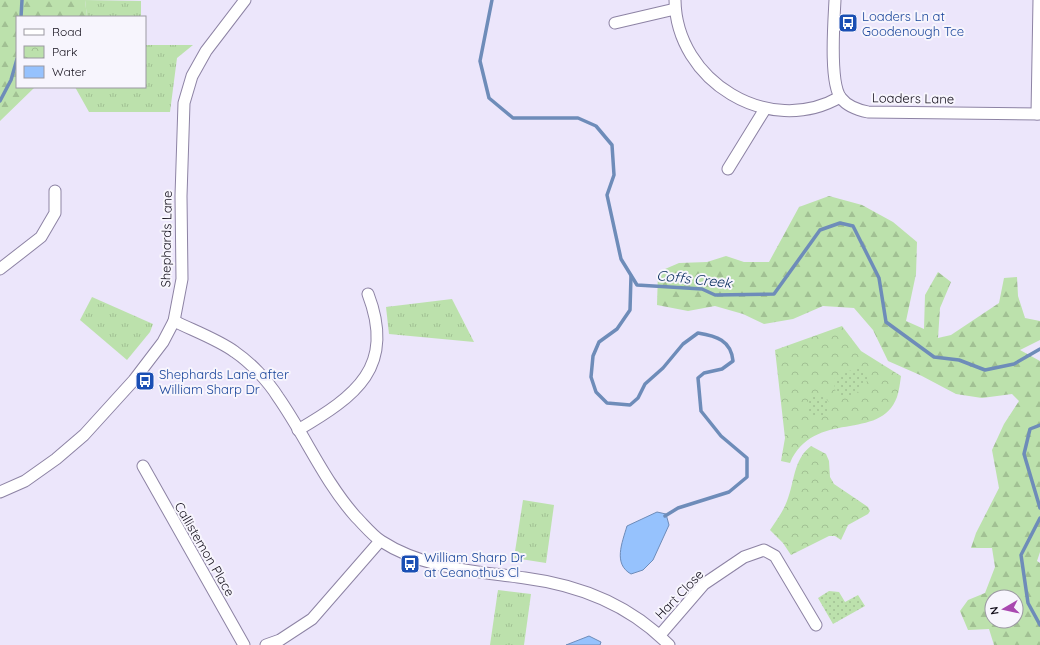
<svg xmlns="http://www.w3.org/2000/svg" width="1040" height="645" viewBox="0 0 1040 645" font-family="Quicksand,sans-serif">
  <defs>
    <pattern id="grass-tufts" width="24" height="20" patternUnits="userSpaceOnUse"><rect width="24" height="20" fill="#bce1ac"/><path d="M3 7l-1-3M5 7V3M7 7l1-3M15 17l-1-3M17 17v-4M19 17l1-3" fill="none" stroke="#a1c093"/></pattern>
    <pattern id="forest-firs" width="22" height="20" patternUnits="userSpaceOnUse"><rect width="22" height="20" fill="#bce1ac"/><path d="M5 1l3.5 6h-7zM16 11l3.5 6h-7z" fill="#a1c093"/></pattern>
    <pattern id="park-crowns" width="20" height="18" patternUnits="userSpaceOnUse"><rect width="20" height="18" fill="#bce1ac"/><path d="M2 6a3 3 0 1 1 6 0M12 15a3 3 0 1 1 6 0" fill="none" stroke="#a1c093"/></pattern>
    <pattern id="garden-dots" width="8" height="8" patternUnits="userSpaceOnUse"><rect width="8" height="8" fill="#bce1ac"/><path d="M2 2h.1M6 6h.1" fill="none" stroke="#a1c093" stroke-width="1.8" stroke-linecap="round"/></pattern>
  </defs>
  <rect width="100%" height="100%" fill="#ece6fb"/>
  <g fill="url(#grass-tufts)">
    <polygon points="85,0 141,1 141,17 87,17"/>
    <polygon points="145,45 193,45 177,58 170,112 89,112 75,87 145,87"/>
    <polygon points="92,297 153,324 150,332 127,360 80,320"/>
    <polygon points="452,299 474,342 389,334 386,307"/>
    <polygon points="523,500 554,505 546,563 514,558"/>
    <polygon points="498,590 531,594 524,645 490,645"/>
  </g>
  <g fill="url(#forest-firs)" fill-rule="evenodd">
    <polygon points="0,0 85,0 87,17 17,17 17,87 35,87 0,121"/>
    <path d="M829,196L862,205L893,222L917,242L916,274L906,321L924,329L925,295L938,272L951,282L940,308L938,338L951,335L999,303L1004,278L1017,277L1018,296L1025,318L1040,321V340L1020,350L1040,361V552L1037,561L1040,563V645H994L989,629L968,630L960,611L968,600L985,593L995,567L992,548H971L976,533L999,488L992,450L1004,424L1019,401L1012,394L982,398L956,394L920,375L888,361L873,330L854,308L823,306L793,319L764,324L743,314L715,306L688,311L657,305L658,272L679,263L707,262L726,256L744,262H769L799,207ZM992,597H1016V621H992Z"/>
  </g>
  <g fill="url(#park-crowns)">
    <path d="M842,326L861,351L901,376C900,383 899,391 897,397C880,443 814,408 790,463L781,461L785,438L775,350Z"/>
    <path d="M811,446L826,454L829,461L830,477L834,484L868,507L870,511L868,514L848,525L841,540L835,536H829L791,555L783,543L770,530C776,521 783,512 787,501C795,481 793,460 811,446Z"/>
  </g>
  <g fill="url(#garden-dots)">
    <path d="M859,368C890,378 828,421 835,378L842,373Z"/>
    <circle cx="818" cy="406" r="11"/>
    <polygon points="829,591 839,592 845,602 858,595 865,606 833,624 818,598"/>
  </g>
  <g fill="#96c2fd" stroke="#6e8cb9">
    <path d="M657,512L666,514L669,525L653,560L643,570L631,574C613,564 622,543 627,526Z"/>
    <polygon points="589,636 601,642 600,645 566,645"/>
  </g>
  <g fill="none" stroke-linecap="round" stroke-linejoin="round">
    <g stroke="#6e8cb9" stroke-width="3.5">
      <polyline points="492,0 480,61 489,98 513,118 578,118 596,126 612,145 614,175 607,195 621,259 637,285 702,289 715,295 774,294 820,230 840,223 853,226 879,278 886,322 934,357 959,360 985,370 1014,364 1040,349"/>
      <polyline points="21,17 22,0"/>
      <polyline points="0,101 11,80 17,59"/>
      <path d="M631,276L630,310L617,329L599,342L593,356L591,377L596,392L607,403L630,405L638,398L645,384L663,368L683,344L698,333C716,336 731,340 733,361L722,369L704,373L698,378L701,411L721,436L747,458V477L729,492L678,508L665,516"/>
      <polyline points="1040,425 1030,429 1024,454 1040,508"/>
      <polyline points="1040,518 1021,555 1028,603 1040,625"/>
    </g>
    <defs>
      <g id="minor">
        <path d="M675,0C676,81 769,138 840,97"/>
        <path d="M835,0C834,21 829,83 841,98C847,106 858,110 868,112L1040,114"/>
        <polyline points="615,23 675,9"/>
        <polyline points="1037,114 1039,0"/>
        <polyline points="728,169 765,109"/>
        <polyline points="0,269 41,237 55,213 55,191"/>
        <path d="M174,321C192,330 219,340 235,352C251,363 268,381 278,397C306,437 324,481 356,517C364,525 372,535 381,541C424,569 476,571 525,578C579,585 630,605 669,645"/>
        <path d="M298,430C356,396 396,367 368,294"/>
        <polyline points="143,466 244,645"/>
        <polyline points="0,492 25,481 56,459 84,435 134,380 163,342 174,321 182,279 181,196 184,103 192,76 206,51 245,0"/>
        <polyline points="660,635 704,584 744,557 764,550 775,556 816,625"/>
        <polyline points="266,645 280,640 312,619 380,541"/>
      </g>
    </defs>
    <use href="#minor" stroke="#8d83a4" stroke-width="13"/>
    <use href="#minor" stroke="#fff" stroke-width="11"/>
  </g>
  <defs>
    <symbol id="bus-square" viewBox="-11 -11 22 22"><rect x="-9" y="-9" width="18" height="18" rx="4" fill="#1a4fb4" stroke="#f7f5fd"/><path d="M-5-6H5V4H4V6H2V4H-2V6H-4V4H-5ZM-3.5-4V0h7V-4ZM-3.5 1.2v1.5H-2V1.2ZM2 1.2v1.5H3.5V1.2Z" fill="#fff"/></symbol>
  </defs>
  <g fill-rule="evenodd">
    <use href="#bus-square" x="837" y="12" width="22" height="22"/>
    <use href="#bus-square" x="134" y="370" width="22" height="22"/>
    <use href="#bus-square" x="399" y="553" width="22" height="22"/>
  </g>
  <g text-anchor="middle" stroke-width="4" stroke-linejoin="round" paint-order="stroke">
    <g font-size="13" fill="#164399" stroke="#f7f5fd" text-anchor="start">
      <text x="862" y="21">Loaders Ln at<tspan x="862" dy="15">Goodenough Tce</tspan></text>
      <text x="159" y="379">Shephards Lane after<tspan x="159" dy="15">William Sharp Dr</tspan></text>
      <text x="424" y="562">William Sharp Dr<tspan x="424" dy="15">at Ceanothus Cl</tspan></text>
    </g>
    <g font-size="13" fill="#120e1a" stroke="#f7f5fd">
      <text transform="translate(913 98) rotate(1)" y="5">Loaders Lane</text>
      <text transform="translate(166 239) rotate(-89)" y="5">Shephards Lane</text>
      <text transform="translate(205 549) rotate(60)" y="5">Callistemon Place</text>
      <text transform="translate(679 594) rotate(-46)" y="5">Hart Close</text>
    </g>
    <g font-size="14" font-style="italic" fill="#002759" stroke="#f7f5fd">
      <text transform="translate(694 279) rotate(6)" y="5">Coffs Creek</text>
    </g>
  </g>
  <rect x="16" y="16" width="130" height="72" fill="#f7f5fd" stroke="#9b99a2"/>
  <rect x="24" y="29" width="20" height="6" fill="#ffffff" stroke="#9b99a2"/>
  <text x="52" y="36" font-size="12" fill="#120e1a">Road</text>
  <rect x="24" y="46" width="20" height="12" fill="url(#park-crowns)" stroke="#9b99a2"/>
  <text x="52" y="56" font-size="12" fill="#120e1a">Park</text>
  <rect x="24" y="66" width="20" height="12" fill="#96c2fd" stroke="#9b99a2"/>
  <text x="52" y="76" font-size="12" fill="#120e1a">Water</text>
  <g transform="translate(1004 609) rotate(261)"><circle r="19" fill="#f7f5fd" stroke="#9b99a2"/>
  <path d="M0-3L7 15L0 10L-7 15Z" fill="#a948b0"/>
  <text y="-6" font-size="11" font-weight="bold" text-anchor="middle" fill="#120e1a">N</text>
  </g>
</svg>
